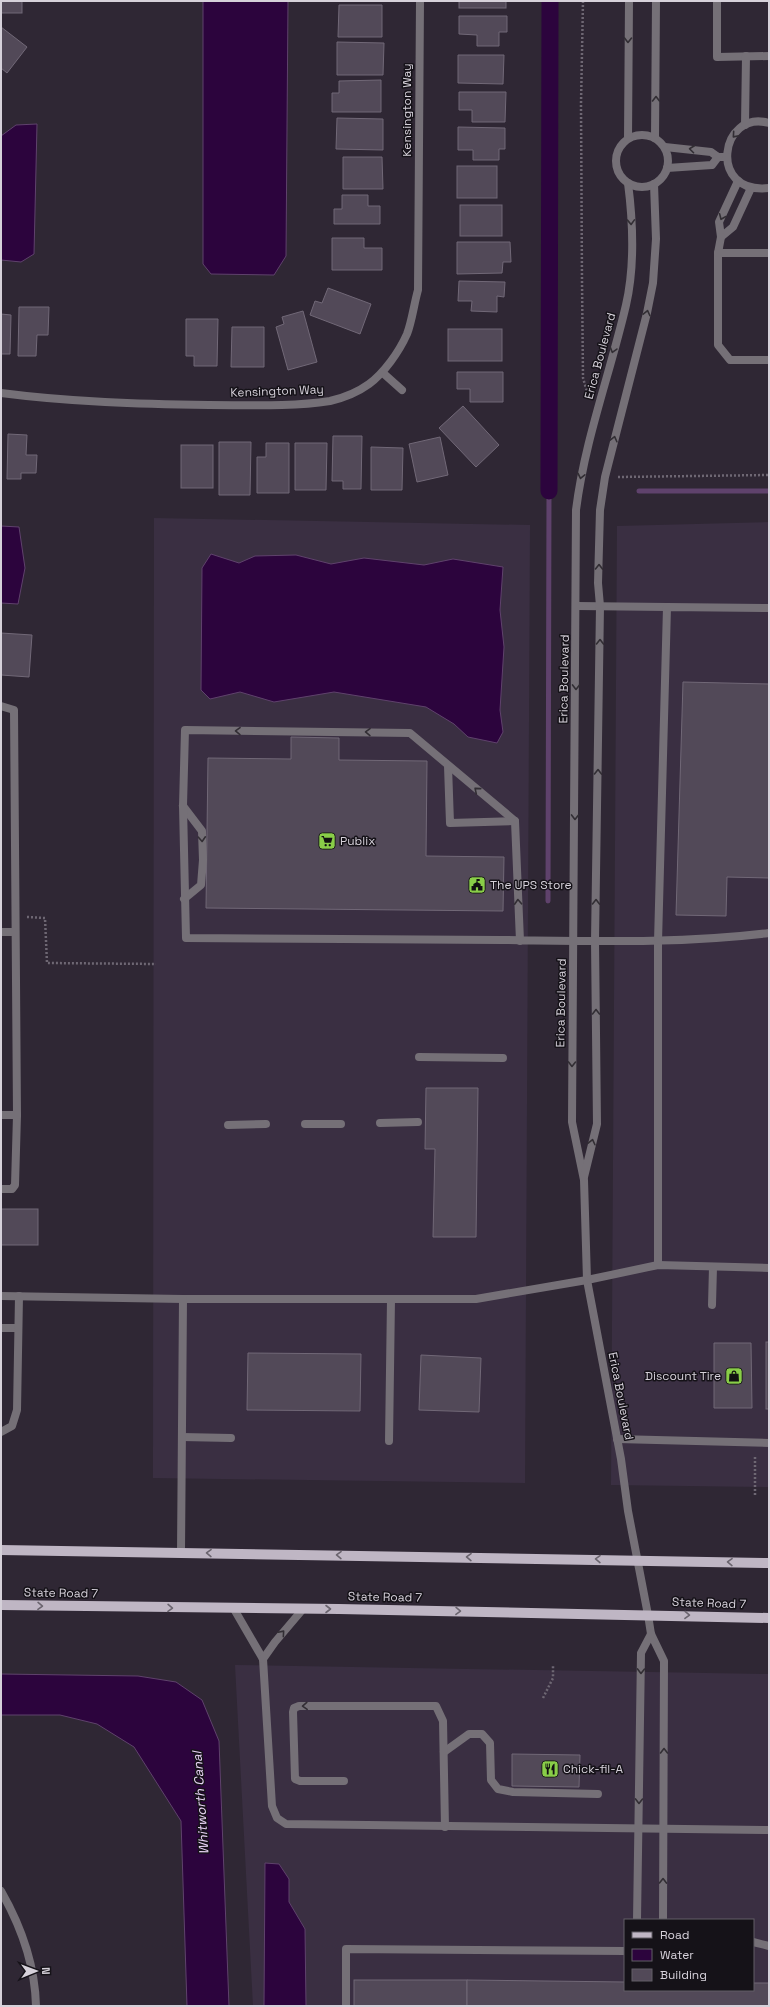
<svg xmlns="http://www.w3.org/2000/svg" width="770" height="2007" viewBox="0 0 770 2007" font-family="'Space Grotesk',sans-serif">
  <rect width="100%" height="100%" fill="#2f2734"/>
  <g fill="#3a2f42" fill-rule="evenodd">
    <polygon points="154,518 530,525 525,1483 153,1478"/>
    <polygon points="769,522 769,1487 611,1485 617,526"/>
    <path d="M235,1665L769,1674V2006H253ZM625,1920H753V1990H625Z"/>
  </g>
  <g fill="#2c043d" stroke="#5f426c">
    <polygon points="203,1 288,1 286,256 274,275 211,274 203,264"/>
    <polygon points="37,124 34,254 21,262 1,260 1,136 16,125"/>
    <polygon points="1,526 19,527 25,568 18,604 1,603"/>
    <polygon points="211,554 239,563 255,556 296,555 331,564 364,558 424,565 453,559 503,567 500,610 504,647 500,710 503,732 497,743 468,737 454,724 426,707 334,692 274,702 240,692 210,699 201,690 202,568"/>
    <polygon points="1,1674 138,1676 176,1682 202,1700 219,1741 229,2006 187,2006 181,1821 134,1747 97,1724 60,1715 1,1715"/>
    <polygon points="265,1863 279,1864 289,1879 289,1902 305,1929 306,2006 264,2006"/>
  </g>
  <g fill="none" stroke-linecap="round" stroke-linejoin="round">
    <g stroke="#5f426c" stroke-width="5">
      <polyline points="639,491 769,491"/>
      <polyline points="548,901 549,491"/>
    </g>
    <polyline stroke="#2c043d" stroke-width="17" points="549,491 550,1"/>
  </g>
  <g fill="#524958" stroke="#716877">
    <rect x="1" y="1" width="21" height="12"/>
    <rect x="459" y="1" width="47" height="7"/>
    <polygon points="339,5 382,5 382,37 338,37"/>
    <polygon points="459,16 507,16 507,32 499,32 499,46 477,46 477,35 459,34"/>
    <polygon points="1,27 27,47 7,73 1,68"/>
    <polygon points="337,42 384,43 383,75 337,75"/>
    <polygon points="458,55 504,55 503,84 458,83"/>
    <polygon points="381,80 381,112 332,112 332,93 339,93 339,81"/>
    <polygon points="459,92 506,92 505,122 472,122 472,110 459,110"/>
    <polygon points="337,118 383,119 383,150 336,149"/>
    <polygon points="458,127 505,128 505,149 499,149 499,160 473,160 473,150 458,150"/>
    <polygon points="343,157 382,157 383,189 343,189"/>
    <rect x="457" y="166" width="40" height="32"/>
    <polygon points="342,195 368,195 368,206 380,206 380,224 334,224 334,209 342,209"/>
    <rect x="460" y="205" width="42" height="31"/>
    <polygon points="332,238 364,238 364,248 382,248 382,270 332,270"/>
    <polygon points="457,242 510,242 511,262 503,262 502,273 457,274"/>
    <polygon points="459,281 505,282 504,297 497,296 497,312 471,311 472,301 458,301"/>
    <polygon points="328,288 371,304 360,334 310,315 315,301 322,303"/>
    <polygon points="1,307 1,314 11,315 10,354 1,354"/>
    <polygon points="19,307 49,307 48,335 37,335 36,356 18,356"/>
    <polygon points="303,311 317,362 288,370 276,327 284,324 282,317"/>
    <polygon points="186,319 218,319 217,366 194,366 194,356 186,356"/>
    <polygon points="232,327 264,327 264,367 231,367"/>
    <rect x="448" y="329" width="54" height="32"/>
    <polygon points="457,372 503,372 503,402 470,402 470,389 457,389"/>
    <polygon points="463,406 499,445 476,467 439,428"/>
    <polygon points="8,434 27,435 26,455 37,455 36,473 21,473 21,479 7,479"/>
    <polygon points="333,436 362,436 361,489 343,489 343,481 332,481"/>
    <polygon points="440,437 448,475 417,482 409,444"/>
    <polygon points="219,442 251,442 250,495 219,495"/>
    <polygon points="266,443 289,443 289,493 257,493 257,457 266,457"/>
    <polygon points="295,443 327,443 326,490 295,490"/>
    <rect x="181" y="445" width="32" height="43"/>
    <polygon points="371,447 403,448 402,490 371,490"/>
    <polygon points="1,633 32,635 29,677 1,675"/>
    <polygon points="683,682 769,684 769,878 727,877 726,916 676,915"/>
    <polygon points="291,737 339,738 339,760 427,761 426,856 504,857 503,911 206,908 208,758 291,759"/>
    <polygon points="426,1088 478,1088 476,1237 433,1237 435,1149 425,1149"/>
    <rect x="1" y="1209" width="37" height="36"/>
    <rect x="766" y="1342" width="3" height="67"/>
    <polygon points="714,1343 751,1343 752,1408 714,1408"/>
    <polygon points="248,1353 361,1354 360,1411 247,1410"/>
    <polygon points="421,1355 481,1358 479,1412 419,1410"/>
    <polygon points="512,1754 580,1755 579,1787 512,1786"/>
    <rect x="354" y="1980" width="113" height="26"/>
    <polygon points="467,1980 625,1982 625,1990 753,1990 753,1983 769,1983 769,2006 467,2006"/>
  </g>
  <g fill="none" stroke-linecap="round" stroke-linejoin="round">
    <g stroke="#6e6773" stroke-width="2.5" stroke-dasharray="2 2" stroke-linecap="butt">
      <polyline points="583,1 581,104 582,281 583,378 588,395"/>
      <polyline points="618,477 769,475"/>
      <polyline points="27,917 45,918 47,963 156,964"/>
      <polyline points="755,1495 755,1456"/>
      <polyline points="543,1698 553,1678 553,1666"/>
    </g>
    <g stroke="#757077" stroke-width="8">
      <polyline points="577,606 667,607"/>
      <polyline points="448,766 450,823 515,821"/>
      <polyline points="183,806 202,831 203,860 201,885 184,899"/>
      <polyline points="1,932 15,932"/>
      <path d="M520,941L515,821L410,733L185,730L183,806L186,938C291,939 395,939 500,940C590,941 680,944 769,933"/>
      <polyline points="419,1057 503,1058"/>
      <polyline points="380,1123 418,1122"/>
      <polyline points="305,1124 341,1124"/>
      <polyline points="228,1125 266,1124"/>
      <polyline points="1,1189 12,1189 15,1185 17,1115"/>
      <polyline points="658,1265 658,942 667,607 769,608"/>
      <polyline points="712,1305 713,1267"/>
      <polyline points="1,1328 18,1328"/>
      <polyline points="1,1432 12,1426 17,1410 19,1296"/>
      <polyline points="182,1437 231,1438"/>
      <polyline points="617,1439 769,1443"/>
      <polyline points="389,1441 391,1299"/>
      <polyline points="181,1552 183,1299 476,1299 587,1280"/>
      <polyline points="234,1609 263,1659 272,1806 277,1818 286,1824 769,1830"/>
      <polyline points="648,1615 651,1634 664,1661 663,1920"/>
      <polyline points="263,1659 275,1642 303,1609"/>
      <polyline points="444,1752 469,1734 482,1734 490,1743 491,1780 498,1789 513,1792 598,1794"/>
      <polyline points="344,1781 300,1781 295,1779 293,1712 294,1708 299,1706 436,1706 443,1721 445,1827"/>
      <polyline points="637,1920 641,1653 651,1634"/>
      <polyline points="753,1942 769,1946"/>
      <polyline points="346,2006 346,1949 625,1951"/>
    </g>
    <g stroke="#757077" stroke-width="8">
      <polyline points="717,1 717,57 769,56"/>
      <path d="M769,123C720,109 707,195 769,188"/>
      <polyline points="745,125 746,56"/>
      <polyline points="665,147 711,152 718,157 727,157"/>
      <polyline points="667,168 712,165 718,157"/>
      <polyline points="738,181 719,222 721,237 733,227 751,188"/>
      <polyline points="721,237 718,253 718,345 730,360 769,360"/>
      <polyline points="718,253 769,253"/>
      <polyline points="383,373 402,390"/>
      <path d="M1,393C70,402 140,404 209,405C249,405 291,407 330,401C343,398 358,392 369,384C384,373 399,352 407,334C412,321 414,304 418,290L420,1"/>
      <polyline points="1,706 14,710 17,1115 1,1115"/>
      <polyline points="587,1280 658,1265 769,1268"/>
      <polyline points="1,1296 183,1299"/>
      <path d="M1,1891C21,1926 35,1965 36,2006"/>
    </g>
    <g stroke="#757077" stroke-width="8">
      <circle cx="642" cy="161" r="26"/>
      <polyline points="628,138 629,1"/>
      <polyline points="655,138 656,1"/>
      <path d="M628,183C633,222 635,266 626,305C610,374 585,439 576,510L572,1122L584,1180L587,1280L621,1459L628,1511L648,1615"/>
      <polyline points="584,1177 597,1124 595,941 600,606 598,583 600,510 605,477 647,313 653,283 656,239 654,184"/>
    </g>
    <g stroke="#bfb6c4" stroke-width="10">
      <polyline points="1,1550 769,1563"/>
      <polyline points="1,1605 339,1609 769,1618"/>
    </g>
  </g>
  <defs><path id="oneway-chevron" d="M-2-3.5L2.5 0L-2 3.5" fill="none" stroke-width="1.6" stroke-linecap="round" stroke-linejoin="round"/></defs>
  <g stroke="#322e34">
    <use href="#oneway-chevron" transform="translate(628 40) rotate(91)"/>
    <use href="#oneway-chevron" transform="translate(656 99) rotate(-90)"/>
    <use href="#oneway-chevron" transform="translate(735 135) rotate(131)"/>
    <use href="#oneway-chevron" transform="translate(692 149) rotate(-173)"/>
    <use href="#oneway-chevron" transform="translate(722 217) rotate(113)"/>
    <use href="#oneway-chevron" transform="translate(631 222) rotate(88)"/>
    <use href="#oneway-chevron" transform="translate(647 313) rotate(-77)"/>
    <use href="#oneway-chevron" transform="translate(613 350) rotate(106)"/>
    <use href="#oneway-chevron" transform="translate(614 439) rotate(-76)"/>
    <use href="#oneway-chevron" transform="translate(581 476) rotate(102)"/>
    <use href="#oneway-chevron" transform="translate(599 567) rotate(-89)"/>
    <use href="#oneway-chevron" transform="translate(600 642) rotate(-89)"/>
    <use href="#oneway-chevron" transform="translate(576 687) rotate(91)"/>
    <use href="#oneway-chevron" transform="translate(238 731) rotate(-179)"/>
    <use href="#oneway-chevron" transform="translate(368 732) rotate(-179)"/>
    <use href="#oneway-chevron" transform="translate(598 772) rotate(-89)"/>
    <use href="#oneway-chevron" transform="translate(477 790) rotate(-140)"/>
    <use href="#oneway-chevron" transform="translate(575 817) rotate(91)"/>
    <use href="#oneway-chevron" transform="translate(202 839) rotate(87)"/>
    <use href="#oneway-chevron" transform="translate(518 902) rotate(-93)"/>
    <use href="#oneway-chevron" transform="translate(596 902) rotate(-89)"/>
    <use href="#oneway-chevron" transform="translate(596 1012) rotate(-90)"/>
    <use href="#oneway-chevron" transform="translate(572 1064) rotate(91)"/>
    <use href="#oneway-chevron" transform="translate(592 1142) rotate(-77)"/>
    <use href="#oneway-chevron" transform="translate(282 1633) rotate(-49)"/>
    <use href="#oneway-chevron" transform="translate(641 1671) rotate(91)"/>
    <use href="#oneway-chevron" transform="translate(305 1706) rotate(177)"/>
    <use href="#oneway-chevron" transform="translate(664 1751) rotate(-90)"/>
    <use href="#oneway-chevron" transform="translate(639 1801) rotate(91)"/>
    <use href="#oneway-chevron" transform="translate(663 1881) rotate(-89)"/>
  </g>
  <g stroke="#6a646e">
    <use href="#oneway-chevron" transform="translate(209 1553) rotate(-179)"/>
    <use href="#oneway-chevron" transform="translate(339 1555) rotate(-179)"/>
    <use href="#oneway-chevron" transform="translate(469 1557) rotate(-179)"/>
    <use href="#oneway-chevron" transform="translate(598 1559) rotate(-179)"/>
    <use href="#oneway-chevron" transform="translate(730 1562) rotate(-179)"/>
    <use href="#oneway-chevron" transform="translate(40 1606) rotate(1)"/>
    <use href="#oneway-chevron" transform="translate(170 1608) rotate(1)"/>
    <use href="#oneway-chevron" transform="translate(328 1609)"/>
    <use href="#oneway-chevron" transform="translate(458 1611) rotate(1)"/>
    <use href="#oneway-chevron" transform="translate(687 1615) rotate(1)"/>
  </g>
  <defs>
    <symbol id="supermarket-square" viewBox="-11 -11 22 22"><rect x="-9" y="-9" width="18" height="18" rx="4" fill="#89ce48" stroke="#151218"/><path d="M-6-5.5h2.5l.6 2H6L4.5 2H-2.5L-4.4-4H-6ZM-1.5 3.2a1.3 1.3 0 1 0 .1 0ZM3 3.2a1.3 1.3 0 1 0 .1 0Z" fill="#111"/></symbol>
    <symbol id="civic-square" viewBox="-11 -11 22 22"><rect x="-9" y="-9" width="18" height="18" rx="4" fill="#89ce48" stroke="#151218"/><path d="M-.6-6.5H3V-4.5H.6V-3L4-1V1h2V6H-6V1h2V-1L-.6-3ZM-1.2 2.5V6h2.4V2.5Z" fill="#111"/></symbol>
    <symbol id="shop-square" viewBox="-11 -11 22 22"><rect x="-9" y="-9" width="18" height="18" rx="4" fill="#89ce48" stroke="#151218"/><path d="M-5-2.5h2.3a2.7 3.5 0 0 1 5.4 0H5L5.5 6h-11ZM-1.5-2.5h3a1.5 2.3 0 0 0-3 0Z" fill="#111"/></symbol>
    <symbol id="restaurant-square" viewBox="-11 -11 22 22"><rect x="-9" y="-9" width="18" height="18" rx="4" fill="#89ce48" stroke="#151218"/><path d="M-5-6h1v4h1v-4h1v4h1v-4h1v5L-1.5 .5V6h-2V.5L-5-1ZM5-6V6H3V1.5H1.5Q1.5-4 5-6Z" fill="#111"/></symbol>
  </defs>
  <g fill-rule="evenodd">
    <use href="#supermarket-square" x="317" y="831" width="20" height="20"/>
    <use href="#civic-square" x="467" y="875" width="20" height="20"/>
    <use href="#shop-square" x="724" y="1366" width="20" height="20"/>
    <use href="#restaurant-square" x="540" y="1759" width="20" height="20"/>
  </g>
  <g text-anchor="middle" stroke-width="3" stroke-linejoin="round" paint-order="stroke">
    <g font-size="12" fill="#d6d1da" stroke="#151218">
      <text transform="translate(407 110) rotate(-90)" y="4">Kensington Way</text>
      <text transform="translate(600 356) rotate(-75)" y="4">Erica Boulevard</text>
      <text transform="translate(277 391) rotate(-2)" y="4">Kensington Way</text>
      <text transform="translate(564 679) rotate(-89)" y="4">Erica Boulevard</text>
      <text transform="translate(561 1003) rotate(-89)" y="4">Erica Boulevard</text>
      <text transform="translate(621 1396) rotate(79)" y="4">Erica Boulevard</text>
      <text transform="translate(61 1593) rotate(1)" y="4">State Road 7</text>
      <text transform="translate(385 1597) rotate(1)" y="4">State Road 7</text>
      <text transform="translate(709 1603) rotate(2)" y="4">State Road 7</text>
    </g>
    <g font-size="12" fill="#d6d1da" stroke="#151218" text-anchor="start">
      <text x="340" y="845">Publix</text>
      <text x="490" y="889">The UPS Store</text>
      <text x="721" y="1380" text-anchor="end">Discount Tire</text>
      <text x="563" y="1773">Chick-fil-A</text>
    </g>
    <g font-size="13" font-style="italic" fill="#ebd5f8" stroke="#151218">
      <text transform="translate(200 1803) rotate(-94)" y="5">Whitworth Canal</text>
    </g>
  </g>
  <rect width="770" height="2007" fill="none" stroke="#d6d1da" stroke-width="4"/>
  <rect x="624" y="1919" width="130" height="72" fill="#151218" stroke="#625e66"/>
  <rect x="632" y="1932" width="20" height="6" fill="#bfb6c4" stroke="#625e66"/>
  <text x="660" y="1939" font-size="12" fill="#d6d1da">Road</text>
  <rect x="632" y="1949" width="20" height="12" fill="#2c043d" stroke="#625e66"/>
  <text x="660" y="1959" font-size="12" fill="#d6d1da">Water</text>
  <rect x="632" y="1969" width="20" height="12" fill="#524958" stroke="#625e66"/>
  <text x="660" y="1979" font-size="12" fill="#d6d1da">Building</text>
  <g transform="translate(36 1971) rotate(89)" stroke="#151218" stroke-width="3" paint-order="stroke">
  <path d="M0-3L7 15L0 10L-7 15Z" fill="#d6d1da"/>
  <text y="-6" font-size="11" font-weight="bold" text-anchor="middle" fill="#d6d1da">N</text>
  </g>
</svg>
